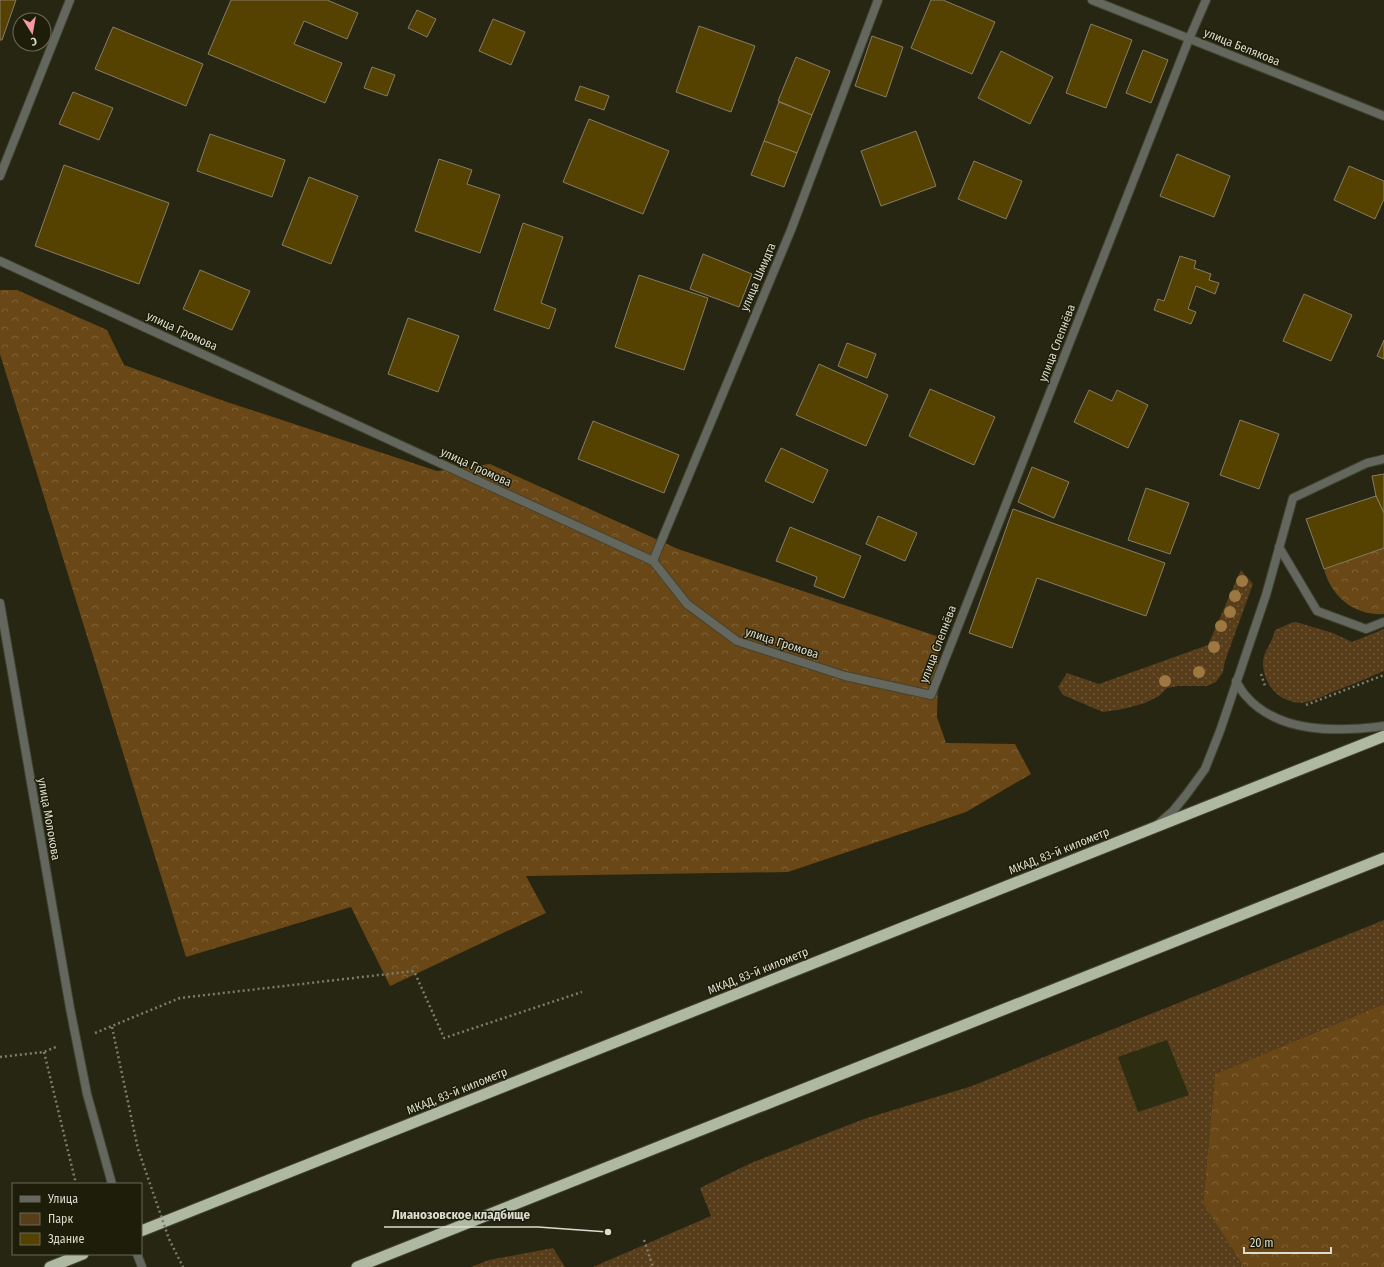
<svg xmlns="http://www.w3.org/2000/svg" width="1384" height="1267" viewBox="0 0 1384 1267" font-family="'Fira Sans Condensed',sans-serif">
  <defs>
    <pattern id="green-dots" width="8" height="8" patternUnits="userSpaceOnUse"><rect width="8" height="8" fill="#583d1b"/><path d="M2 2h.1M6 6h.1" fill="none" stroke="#6f583b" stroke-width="1.8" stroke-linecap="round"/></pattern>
    <pattern id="forest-crowns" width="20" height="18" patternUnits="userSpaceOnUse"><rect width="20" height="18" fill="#6a4716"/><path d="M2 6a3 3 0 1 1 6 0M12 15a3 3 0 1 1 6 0" fill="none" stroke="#7f6137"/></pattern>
  </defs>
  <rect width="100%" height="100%" fill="#262613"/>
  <polygon fill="#2d2d12" points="1168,1040 1190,1095 1138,1112 1118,1057"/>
  <g fill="url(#green-dots)" fill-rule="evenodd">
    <polygon points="1241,570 1253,584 1225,661 1223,672 1216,682 1207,686 1178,686 1167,688 1159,696 1145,703 1123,709 1103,712 1063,695 1058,687 1067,673 1099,684 1208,645"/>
    <path d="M1296,622L1333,633L1352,642L1384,629V671C1366,679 1348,686 1330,693C1323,696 1315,700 1307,702C1293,705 1278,698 1270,686C1266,680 1263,671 1263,663C1263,651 1273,642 1275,630L1291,623Z"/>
    <path d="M1384,920V1004L1215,1074L1203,1204L1244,1267H593L711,1216L700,1188L751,1163L864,1119L972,1086ZM1167,1040L1189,1095L1138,1112L1118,1057Z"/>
    <polygon points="553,1248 565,1267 471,1267 489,1260"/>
  </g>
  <g fill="url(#forest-crowns)">
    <polygon points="0,290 17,290 107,330 124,365 224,401 437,471 490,464 678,549 939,637 937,717 946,743 1015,744 1031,774 966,812 788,872 526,876 546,913 390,986 351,907 186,957 0,354"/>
    <path d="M1384,548V614C1355,616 1331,597 1324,569Z"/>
    <polygon points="1384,1004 1384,1267 1244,1267 1203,1204 1215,1074"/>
  </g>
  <g fill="#554201" stroke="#857d67">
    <polygon points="0,0 16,0 2,40 0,40"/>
    <polygon points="231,0 327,0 358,13 347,39 304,21 294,44 342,63 325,103 208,54"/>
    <polygon points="931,0 943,0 995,22 972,74 911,48"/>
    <polygon points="417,10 436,19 427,37 408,28"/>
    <polygon points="493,19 525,32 511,65 479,51"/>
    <polygon points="1091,24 1132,40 1106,108 1066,93"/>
    <polygon points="699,26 755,46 731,112 676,92"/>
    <polygon points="113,27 203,64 186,106 95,69"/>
    <polygon points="872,36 903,47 886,97 855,86"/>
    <polygon points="1143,50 1168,60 1151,103 1126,93"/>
    <polygon points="1001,51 1053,77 1030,124 978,98"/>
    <polygon points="796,57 830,71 812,115 778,101"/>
    <polygon points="372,67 395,75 387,96 364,88"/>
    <polygon points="580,86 609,96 604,110 575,100"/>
    <polygon points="73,92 113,108 99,140 59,124"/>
    <polygon points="779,102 812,115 797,153 764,141"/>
    <polygon points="589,119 669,151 643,214 563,182"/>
    <polygon points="916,131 936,186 881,206 861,151"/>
    <polygon points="210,134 285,160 272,197 197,171"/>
    <polygon points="764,141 797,153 784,187 751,175"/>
    <polygon points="1177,154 1230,176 1214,217 1160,196"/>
    <polygon points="439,159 472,170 467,184 500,195 480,253 415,231"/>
    <polygon points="974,161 1022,181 1006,219 958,199"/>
    <polygon points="64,165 169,203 139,284 35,246"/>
    <polygon points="1349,166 1384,181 1384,199 1375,219 1334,200"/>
    <polygon points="309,177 358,196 331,264 282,245"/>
    <polygon points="523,223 563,237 541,303 556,309 549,329 494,310"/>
    <polygon points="703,254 752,274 739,307 690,289"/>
    <polygon points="1180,256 1196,261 1194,268 1211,274 1209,280 1219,283 1215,294 1196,286 1188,309 1196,312 1191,324 1154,310 1158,299 1164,301"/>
    <polygon points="200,270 250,291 232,330 183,309"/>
    <polygon points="639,275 708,298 684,370 615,347"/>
    <polygon points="1304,294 1352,315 1331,361 1283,341"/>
    <polygon points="408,318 459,336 438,392 388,374"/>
    <polygon points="1384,340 1384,359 1377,356"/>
    <polygon points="847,343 876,354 867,378 838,366"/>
    <polygon points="819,364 888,395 866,446 796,415"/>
    <polygon points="930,389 995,417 974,465 909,436"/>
    <polygon points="1089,390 1112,401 1117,390 1148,405 1128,448 1074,422"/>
    <polygon points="1240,420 1279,434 1259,489 1220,475"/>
    <polygon points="593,421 679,455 664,493 578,459"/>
    <polygon points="781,448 828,470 813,503 765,481"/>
    <polygon points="1032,467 1069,482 1054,518 1018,502"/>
    <polygon points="1384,474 1384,513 1376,496 1372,476"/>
    <polygon points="1146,488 1189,503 1170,554 1128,540"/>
    <polygon points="1376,496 1384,513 1384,548 1324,569 1306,519"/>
    <polygon points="1013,509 1165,563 1146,616 1037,578 1012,648 969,633"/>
    <polygon points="878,516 917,533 905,561 866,544"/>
    <polygon points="790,527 861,556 844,598 814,586 817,577 776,561"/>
  </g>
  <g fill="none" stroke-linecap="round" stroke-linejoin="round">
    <defs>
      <g id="service">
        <polyline points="1279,547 1317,611 1366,629 1384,622"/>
        <path d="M1236,681C1239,686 1242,692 1246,696C1279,734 1339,732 1384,726"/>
        <polyline points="1157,825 1173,811 1186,795 1205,769 1220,731 1266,595 1293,498 1367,463 1384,459"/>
      </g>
      <g id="minor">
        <polyline points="1092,0 1384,116"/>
        <polyline points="0,176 70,0"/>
        <polyline points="0,261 653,561 687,604 737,641 845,676 931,695 1189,39 1206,0"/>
        <polyline points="653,561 791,230 878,0"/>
        <polyline points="0,603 70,1008 87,1094 112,1184"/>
        <polyline points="137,1254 142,1267"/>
      </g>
      <g id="trunk">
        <polyline points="141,1231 1384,736"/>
        <polyline points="50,1267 83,1254"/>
        <polyline points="357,1267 1384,858"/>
      </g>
    </defs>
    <use href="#service" stroke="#434331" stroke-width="10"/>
    <use href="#minor" stroke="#434331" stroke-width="10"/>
    <use href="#trunk" stroke="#434331" stroke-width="13"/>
    <g stroke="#7d7d6d" stroke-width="2.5" stroke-dasharray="2 3" stroke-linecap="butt">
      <polyline points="1261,674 1265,686"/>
      <polyline points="1306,705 1384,675"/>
      <polyline points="95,1033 180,998 414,971 444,1038 582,992"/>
      <polyline points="44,1052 76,1184"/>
      <polyline points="0,1057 44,1052 58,1046"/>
      <polyline points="644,1240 653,1267"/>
    </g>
    <use href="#service" stroke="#63675e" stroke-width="8"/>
    <use href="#minor" stroke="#63675e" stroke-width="8"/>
    <use href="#trunk" stroke="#aeb8a2" stroke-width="11"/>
    <polyline stroke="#7d7d6d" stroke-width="2.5" stroke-dasharray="2 3" stroke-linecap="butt" points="112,1027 138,1149 169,1239 183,1267"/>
  </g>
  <g fill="#9d7841">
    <circle cx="1242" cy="581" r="6"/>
    <circle cx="1235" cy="596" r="6"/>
    <circle cx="1230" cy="612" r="6"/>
    <circle cx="1221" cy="626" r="6"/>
    <circle cx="1214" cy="647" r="6"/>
    <circle cx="1199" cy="672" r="6"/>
    <circle cx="1165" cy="681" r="6"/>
  </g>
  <g text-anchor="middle" stroke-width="3" stroke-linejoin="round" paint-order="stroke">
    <g font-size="12" fill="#dbdccf" stroke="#1d1d09">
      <text transform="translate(1242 47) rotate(22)" y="4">улица Белякова</text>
      <text transform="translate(758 277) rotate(-67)" y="4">улица Шмидта</text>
      <text transform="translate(182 331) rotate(25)" y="4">улица Громова</text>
      <text transform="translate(1057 343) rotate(-69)" y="4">улица Слепнёва</text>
      <text transform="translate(476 467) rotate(25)" y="4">улица Громова</text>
      <text transform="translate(782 643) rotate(18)" y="4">улица Громова</text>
      <text transform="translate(938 644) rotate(-69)" y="4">улица Слепнёва</text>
      <text transform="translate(49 819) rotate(80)" y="4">улица Молокова</text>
      <text transform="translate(1059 851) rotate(-22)" y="4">МКАД, 83-й километр</text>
      <text transform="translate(758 971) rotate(-22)" y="4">МКАД, 83-й километр</text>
      <text transform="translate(457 1091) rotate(-22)" y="4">МКАД, 83-й километр</text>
    </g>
  </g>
  <path fill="none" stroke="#dbdccf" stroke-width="1.5" d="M608 1232L538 1227H384"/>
  <circle fill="#dbdccf" stroke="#1d1d09" stroke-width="1.5" cx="608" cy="1232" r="4"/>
  <g font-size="13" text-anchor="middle" font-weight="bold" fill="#dbdccf" stroke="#1d1d09" stroke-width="3" stroke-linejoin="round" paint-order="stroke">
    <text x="461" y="1219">Лианозовское кладбище</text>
  </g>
  <rect x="12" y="1183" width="130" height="72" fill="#1d1d09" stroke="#696958"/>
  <rect x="20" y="1196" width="20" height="6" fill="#63675e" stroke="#696958"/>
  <text x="48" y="1203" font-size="12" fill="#dbdccf">Улица</text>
  <rect x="20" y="1213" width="20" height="12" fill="#583d1b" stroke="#696958"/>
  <text x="48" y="1223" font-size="12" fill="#dbdccf">Парк</text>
  <rect x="20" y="1233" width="20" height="12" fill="#554201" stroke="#696958"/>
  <text x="48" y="1243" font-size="12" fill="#dbdccf">Здание</text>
  <g transform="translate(32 32) rotate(169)"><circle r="19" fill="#1d1d09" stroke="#696958"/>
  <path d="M0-3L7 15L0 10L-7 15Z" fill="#f49aa0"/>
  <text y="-6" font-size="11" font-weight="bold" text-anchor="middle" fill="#dbdccf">С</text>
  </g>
  <path d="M1244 1247v6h87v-6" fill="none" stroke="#dbdccf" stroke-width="2"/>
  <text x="1250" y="1247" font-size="12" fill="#dbdccf" stroke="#1d1d09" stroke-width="3" paint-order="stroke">20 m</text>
</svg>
